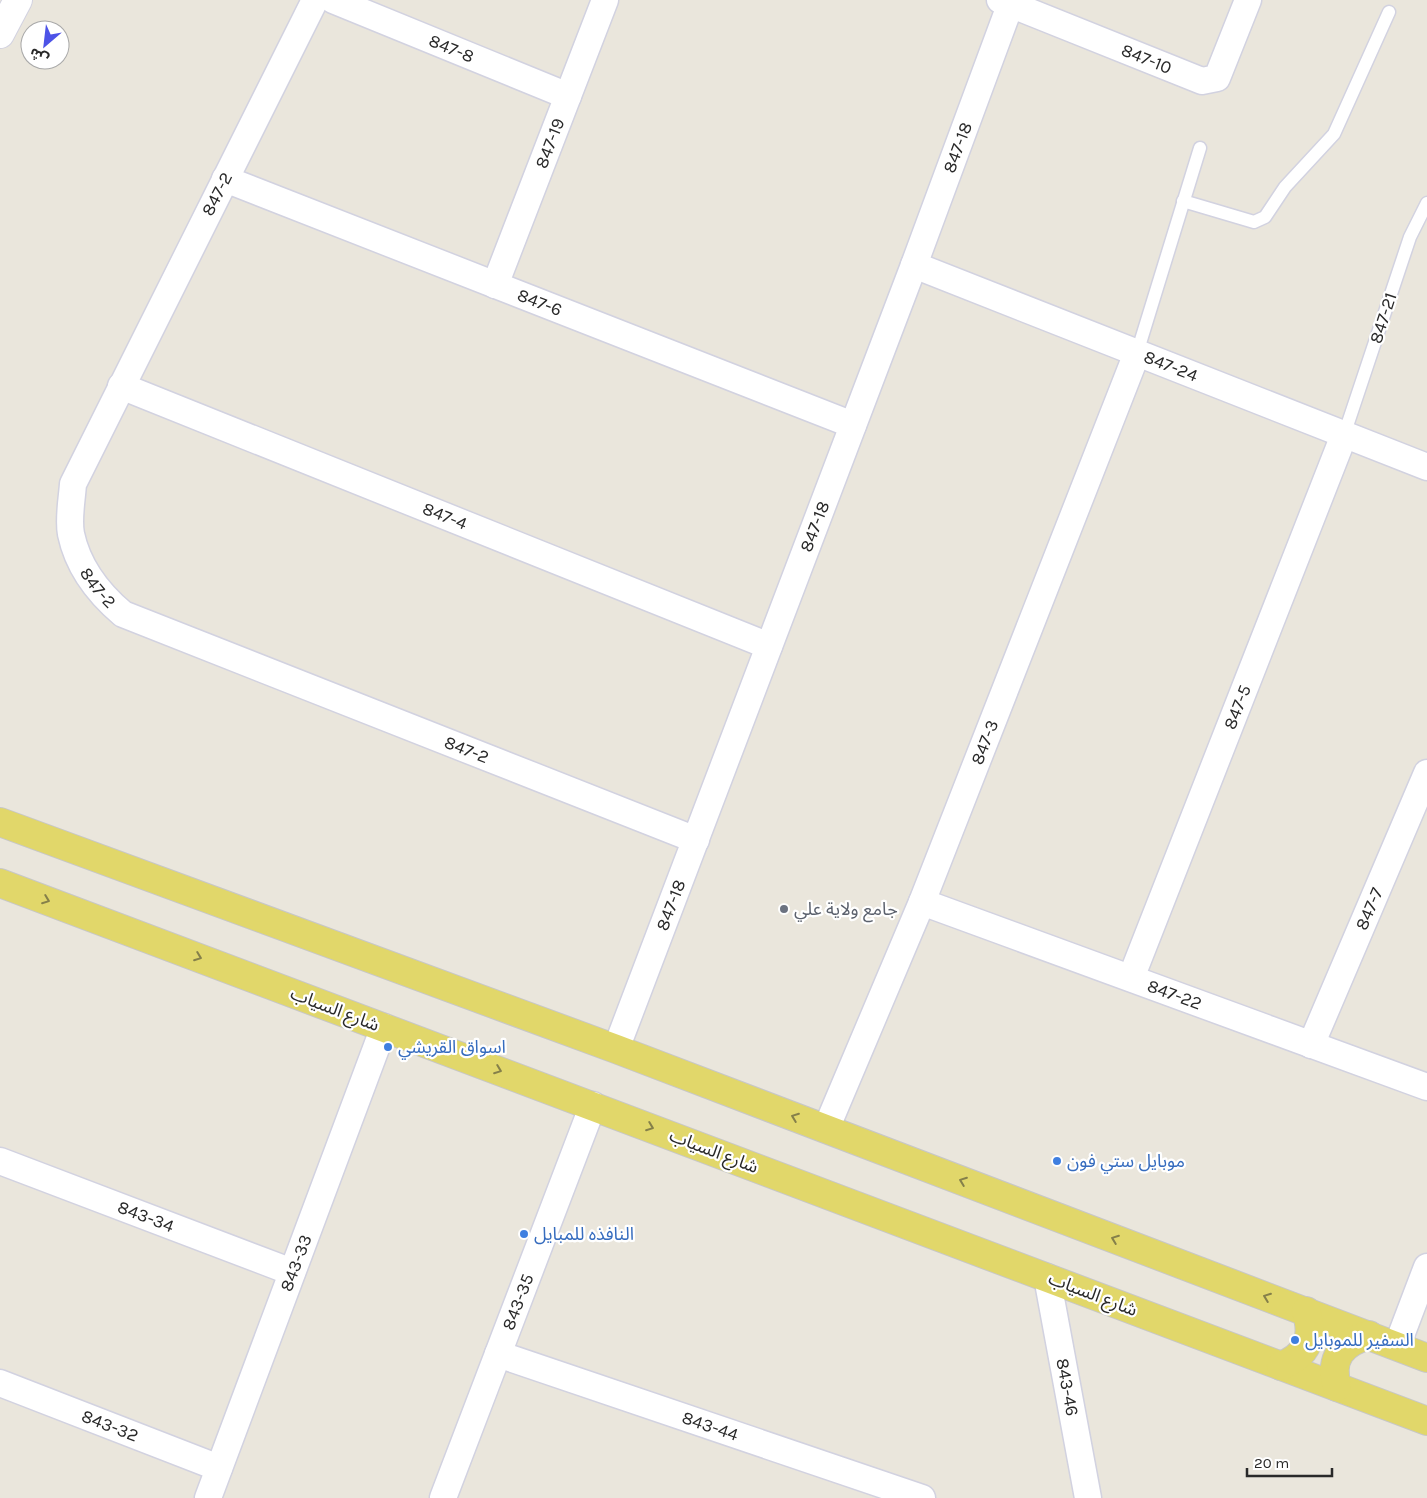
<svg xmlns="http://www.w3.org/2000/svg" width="1427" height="1498" viewBox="0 0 1427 1498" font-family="Karla,'Noto Sans Arabic',sans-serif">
  <rect width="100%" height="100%" fill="#eae6dc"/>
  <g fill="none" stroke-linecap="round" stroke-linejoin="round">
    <defs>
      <g id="lane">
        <polyline points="1183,201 1254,222 1265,217 1285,187 1334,134 1389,12"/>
        <polyline points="1137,353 1200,148"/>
        <polyline points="1344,435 1410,237 1427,203"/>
      </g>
      <g id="street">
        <path id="s1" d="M315,0L73,484C72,499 68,519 71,534C78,567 98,593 123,614L696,840"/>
        <path id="s2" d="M333,0L568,96"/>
        <path id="s3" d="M1000,0L1202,81L1217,78L1248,0"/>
        <path id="s4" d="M225,179L853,425"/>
        <path id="s5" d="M914,265L1427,467"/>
        <path id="s6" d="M495,285L605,0"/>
        <path id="s7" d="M121,386L769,646"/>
        <path id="s8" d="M922,902L1427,1087"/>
        <path id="s9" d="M1131,978L1344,435"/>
        <path id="s10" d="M1311,1045L1427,773"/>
        <path id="s11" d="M616,1049L914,265L1012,0"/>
        <path id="s12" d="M826,1129L922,902L1137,353"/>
        <path id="s13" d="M0,1161L292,1272"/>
        <path id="s14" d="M1047,1277L1088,1498"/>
        <polyline points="1397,1346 1427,1267"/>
        <path id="s15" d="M498,1354L922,1498"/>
        <path id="s16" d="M0,1383L219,1468"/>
        <path id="s17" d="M208,1498L384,1027"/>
        <path id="s18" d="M443,1498L593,1105"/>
      </g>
      <polyline id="secondary" points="0,34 18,0"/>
      <g id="primary">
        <polyline points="0,822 616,1049 1427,1358"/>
        <polyline points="0,883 1427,1421"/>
        <path d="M1281,1366C1307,1355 1315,1338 1306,1311"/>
        <path d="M1337,1387C1329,1358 1342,1343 1369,1335"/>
      </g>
    </defs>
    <use href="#lane" stroke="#d2d2e0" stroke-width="15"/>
    <use href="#street" stroke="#d2d2e0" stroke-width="29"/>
    <use href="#secondary" stroke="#d2d2e0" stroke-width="30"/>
    <use href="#primary" stroke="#c7c7c7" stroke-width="30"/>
    <use href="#lane" stroke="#fff" stroke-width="12"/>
    <use href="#street" stroke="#fff" stroke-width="26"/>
    <use href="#secondary" stroke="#fff" stroke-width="28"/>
    <use href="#primary" stroke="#e1d76a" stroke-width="28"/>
  </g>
  <defs><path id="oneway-chevron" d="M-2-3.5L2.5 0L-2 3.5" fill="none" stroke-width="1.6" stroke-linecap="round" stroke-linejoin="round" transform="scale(1.25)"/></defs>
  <g stroke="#85804a">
    <use href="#oneway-chevron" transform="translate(46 900) rotate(21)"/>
    <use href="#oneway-chevron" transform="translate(198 957) rotate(21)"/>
    <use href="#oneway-chevron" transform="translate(498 1070) rotate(21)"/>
    <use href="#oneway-chevron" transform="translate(795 1117) rotate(-159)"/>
    <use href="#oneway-chevron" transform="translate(650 1127) rotate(21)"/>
    <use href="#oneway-chevron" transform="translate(963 1181) rotate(-159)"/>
    <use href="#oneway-chevron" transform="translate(1115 1239) rotate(-159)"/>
    <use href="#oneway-chevron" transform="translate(1267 1297) rotate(-159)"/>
  </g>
  <circle fill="#6b7280" stroke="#fff" stroke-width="2" cx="784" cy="909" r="5"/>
  <g fill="#3f7fe0" stroke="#fff" stroke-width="2">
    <circle cx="388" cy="1047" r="5"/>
    <circle cx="1057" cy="1161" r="5"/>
    <circle cx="524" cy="1234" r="5"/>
    <circle cx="1295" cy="1340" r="5"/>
  </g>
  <g text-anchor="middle" stroke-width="4.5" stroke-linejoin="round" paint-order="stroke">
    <g font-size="18" fill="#292929" stroke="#fff">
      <text dy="6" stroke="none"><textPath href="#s2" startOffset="128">847-8</textPath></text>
      <text dy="6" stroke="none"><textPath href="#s3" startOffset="158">847-10</textPath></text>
      <text dy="6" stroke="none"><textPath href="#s6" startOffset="152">847-19</textPath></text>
      <text dy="6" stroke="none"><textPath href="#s11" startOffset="964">847-18</textPath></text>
      <text transform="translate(217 194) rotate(-63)" y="6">847-2</text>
      <text dy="6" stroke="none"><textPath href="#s4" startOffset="338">847-6</textPath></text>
      <text transform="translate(1383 318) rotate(-72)" y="6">847-21</text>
      <text dy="6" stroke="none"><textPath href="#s5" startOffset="276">847-24</textPath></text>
      <text dy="6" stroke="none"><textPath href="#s7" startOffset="349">847-4</textPath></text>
      <text dy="6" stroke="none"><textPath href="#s11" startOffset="559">847-18</textPath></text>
      <text dy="6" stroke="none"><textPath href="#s1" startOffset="652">847-2</textPath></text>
      <text dy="6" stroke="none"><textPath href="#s9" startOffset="291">847-5</textPath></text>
      <text dy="6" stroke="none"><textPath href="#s12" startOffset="418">847-3</textPath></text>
      <text dy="6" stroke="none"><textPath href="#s1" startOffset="1058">847-2</textPath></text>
      <text dy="6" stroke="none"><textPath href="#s11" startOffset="154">847-18</textPath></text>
      <text dy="6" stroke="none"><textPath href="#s10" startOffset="148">847-7</textPath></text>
      <text dy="6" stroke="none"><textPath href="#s8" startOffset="269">847-22</textPath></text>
      <text transform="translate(335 1009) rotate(21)" y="6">شارع السياب</text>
      <text transform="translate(714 1151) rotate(21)" y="6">شارع السياب</text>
      <text dy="6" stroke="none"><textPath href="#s13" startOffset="156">843-34</textPath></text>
      <text dy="6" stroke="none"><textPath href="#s17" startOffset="251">843-33</textPath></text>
      <text transform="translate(1093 1294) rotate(21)" y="6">شارع السياب</text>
      <text dy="6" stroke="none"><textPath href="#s18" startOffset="210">843-35</textPath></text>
      <text dy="6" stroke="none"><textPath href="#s14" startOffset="112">843-46</textPath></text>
      <text dy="6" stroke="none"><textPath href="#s16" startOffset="118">843-32</textPath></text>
      <text dy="6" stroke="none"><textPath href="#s15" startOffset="224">843-44</textPath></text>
    </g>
    <g font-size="18" fill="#5b616d" stroke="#fff" text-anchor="start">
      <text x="794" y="915">جامع ولاية علي</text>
    </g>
    <g font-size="18" fill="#366cbe" stroke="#fff" text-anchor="start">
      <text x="398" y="1053">اسواق القريشي</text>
      <text x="1067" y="1167">موبايل ستي فون</text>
      <text x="534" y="1240">النافذه للمبايل</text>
      <text x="1305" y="1346">السفير للموبايل</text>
    </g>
  </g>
  <g transform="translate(45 45) rotate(208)"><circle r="24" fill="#ffffff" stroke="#a9a9a9"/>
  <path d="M0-4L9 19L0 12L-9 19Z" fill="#4d53e7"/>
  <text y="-8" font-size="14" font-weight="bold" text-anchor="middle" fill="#292929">ش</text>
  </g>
  <path d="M1247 1468v8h85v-8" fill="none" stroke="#292929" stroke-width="2.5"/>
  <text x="1254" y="1468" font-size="15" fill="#292929" stroke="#ffffff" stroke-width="4" paint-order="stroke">20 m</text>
</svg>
